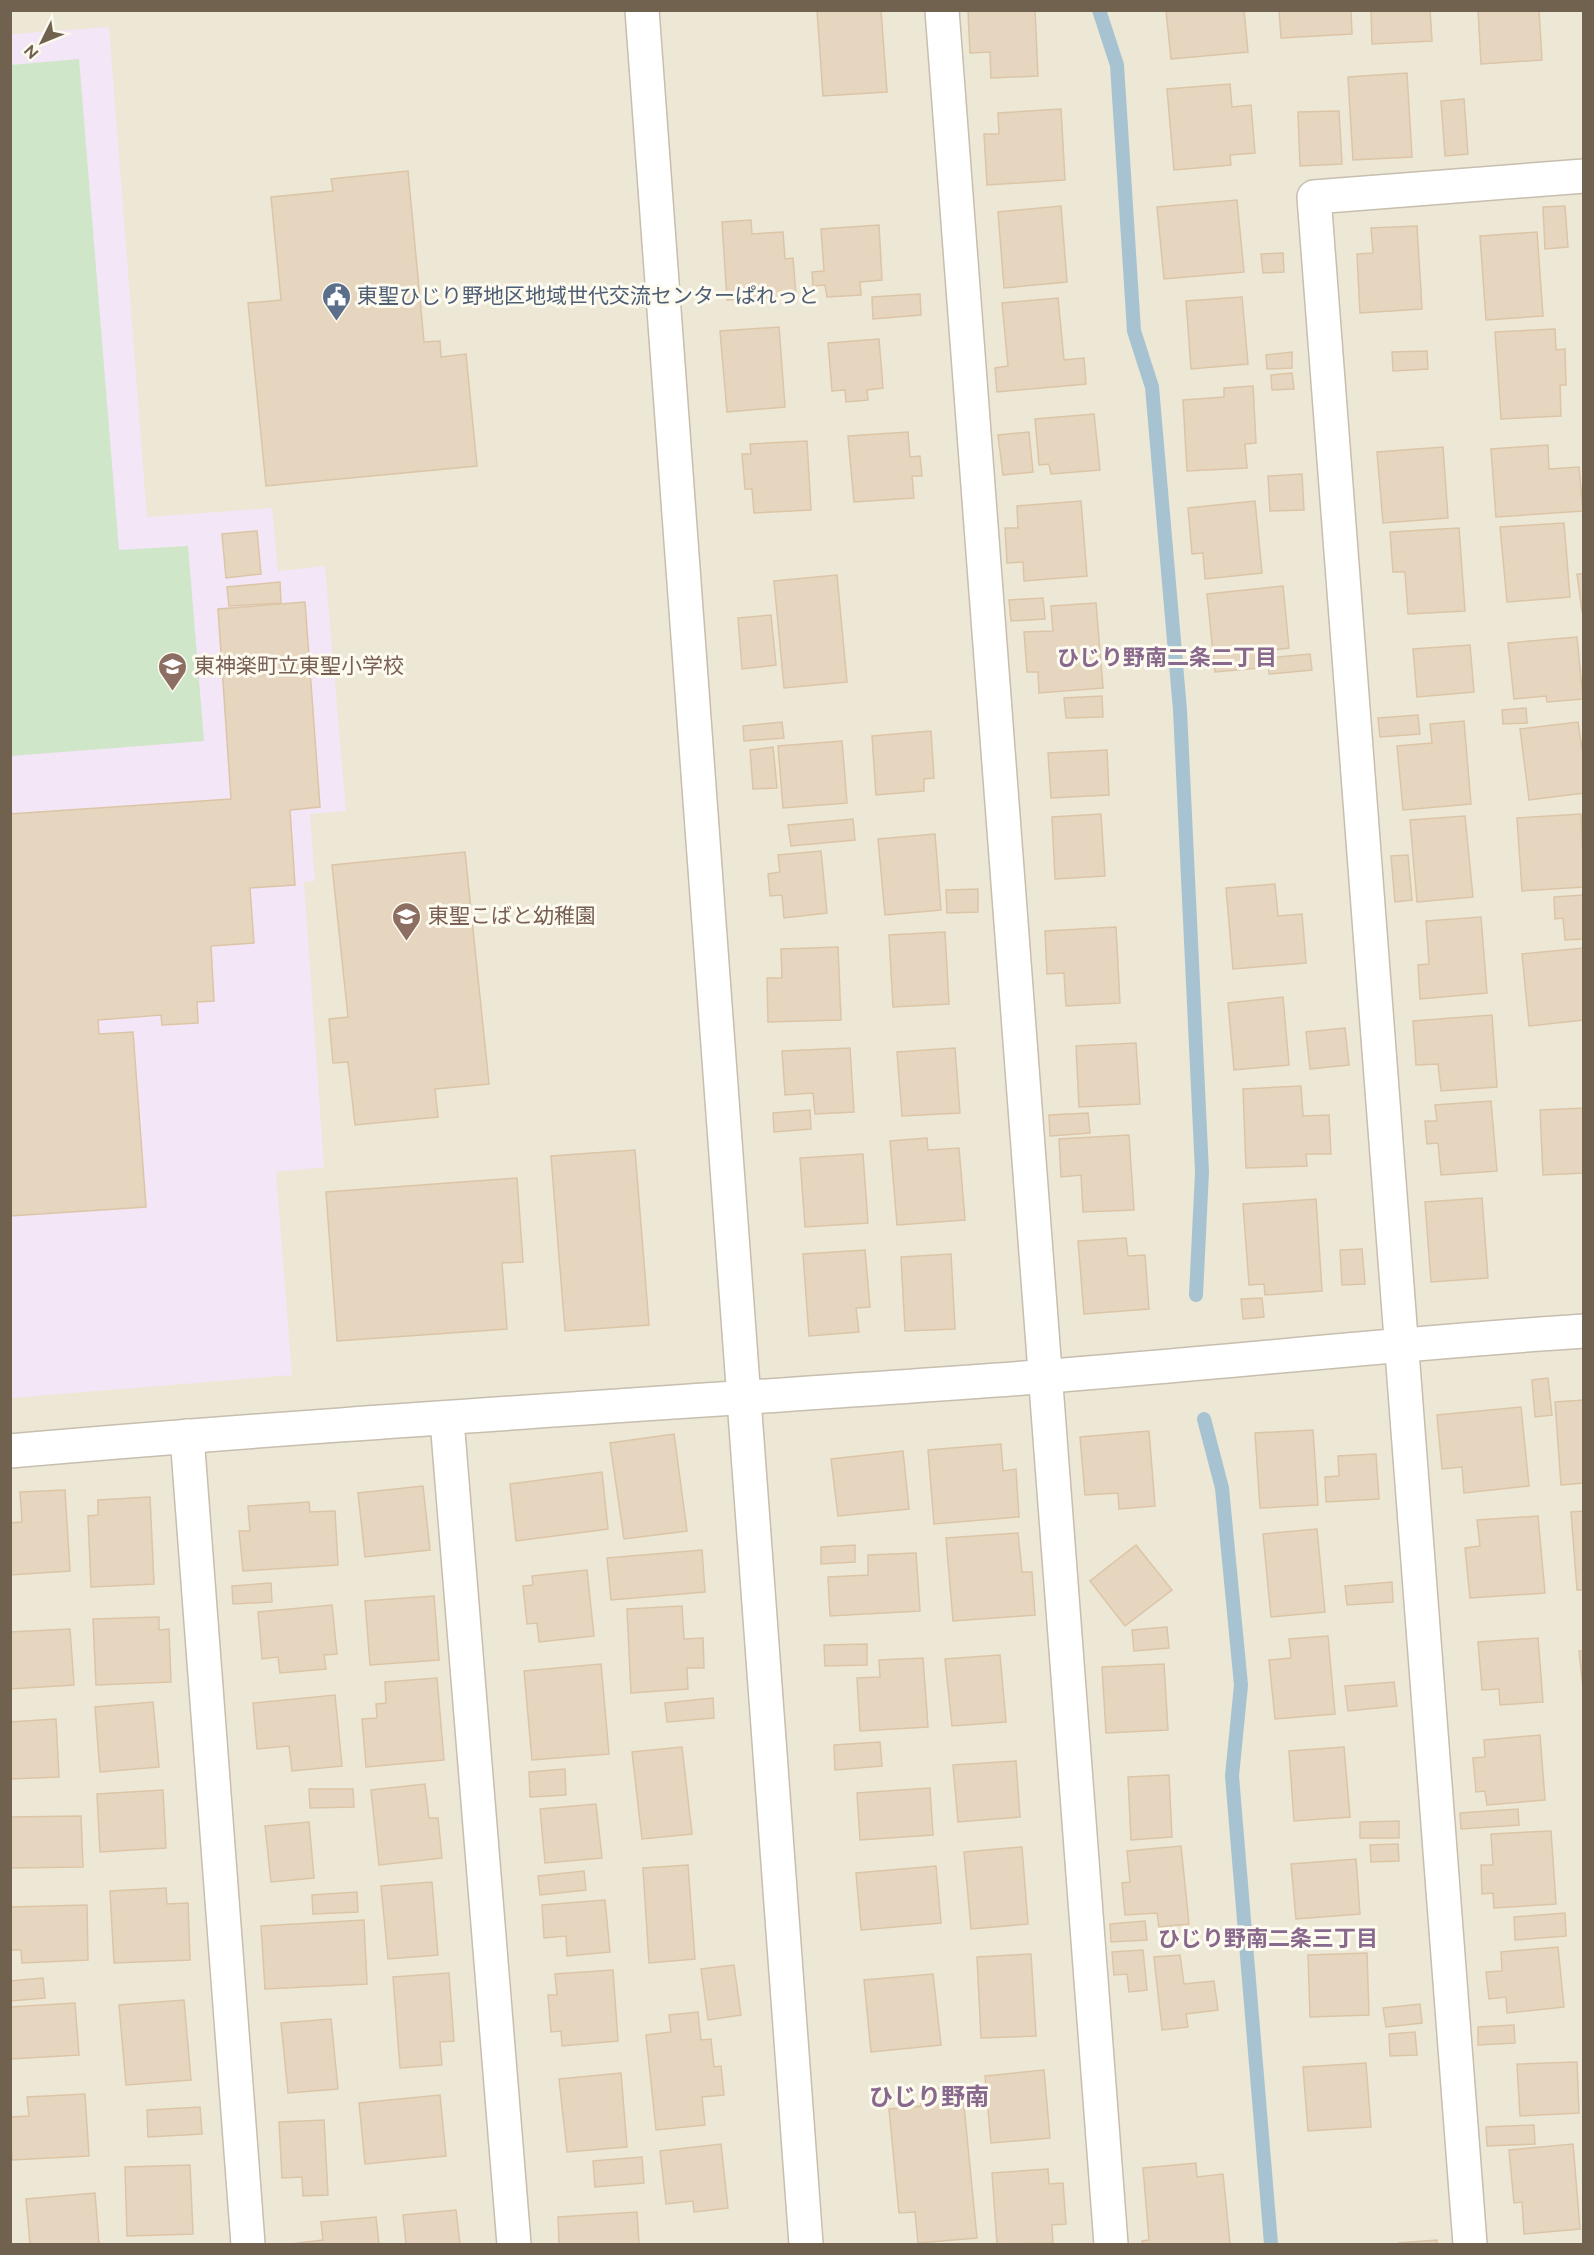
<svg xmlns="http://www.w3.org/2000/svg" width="1594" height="2255" viewBox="0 0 1594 2255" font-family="Raleway,'Noto Sans JP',sans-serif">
  <rect width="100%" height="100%" fill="#faf6e9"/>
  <rect fill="#ede7d5" x="11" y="11" width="1572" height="2233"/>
  <polygon fill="#f3e6f6" points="109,27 147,517 272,508 278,571 325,566 346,811 310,814 315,881 304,882 324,1167 276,1172 292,1375 11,1398 11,34"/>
  <polygon fill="#cfe6c9" points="79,59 119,550 188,546 204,741 11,756 11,65"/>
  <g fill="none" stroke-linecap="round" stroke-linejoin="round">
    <g stroke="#a7c3d1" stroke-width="14">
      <polyline points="1099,10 1117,65 1134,331 1152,387 1180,710 1202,1172 1196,1295"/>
      <polyline points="1204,1419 1222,1488 1241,1685 1232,1776 1271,2244"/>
    </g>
  </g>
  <g fill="#e6d6bf" stroke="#dcc5a7" stroke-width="1.5">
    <polygon points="817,10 881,10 887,92 823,96"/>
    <polygon points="968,10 1035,10 1038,76 991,78 990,52 970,53"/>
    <polygon points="1166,10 1244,10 1248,52 1171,59"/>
    <polygon points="1279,10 1351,10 1352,34 1281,38"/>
    <polygon points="1371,10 1430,10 1432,41 1372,44"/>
    <polygon points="1478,10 1539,10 1542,60 1481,64"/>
    <polygon points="1407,73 1412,157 1353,160 1348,77"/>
    <polygon points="1230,84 1232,107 1251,105 1255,153 1230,155 1231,165 1174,170 1167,89"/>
    <polygon points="1464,99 1468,154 1445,156 1441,101"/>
    <polygon points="1061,109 1065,180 987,185 984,134 999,134 998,113"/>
    <polygon points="1339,111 1342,164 1300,166 1298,112"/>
    <polygon points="408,171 424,342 440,341 441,357 466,354 477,466 266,486 248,303 281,300 271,197 333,191 331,179"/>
    <polygon points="1237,200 1244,272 1164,279 1157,207"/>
    <polygon points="1061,206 1067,282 1004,288 998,212"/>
    <polygon points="1565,206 1568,247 1545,249 1543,207"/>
    <polygon points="751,220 752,234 783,232 785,259 793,258 796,296 727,300 722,222"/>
    <polygon points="879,225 882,280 860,282 861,295 827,297 825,285 813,286 812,272 824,271 821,229"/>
    <polygon points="1417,226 1422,309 1360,313 1357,254 1373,253 1371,228"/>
    <polygon points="1537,232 1543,316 1486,320 1480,236"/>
    <polygon points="1283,253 1284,272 1263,273 1261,254"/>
    <polygon points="920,294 921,315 873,319 872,297"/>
    <polygon points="1242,297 1248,364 1191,369 1186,301"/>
    <polygon points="1058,298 1064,360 1084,358 1086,384 997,392 995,368 1008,366 1002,303"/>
    <polygon points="779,327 785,407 727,412 720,331"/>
    <polygon points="1555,329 1556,350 1565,349 1566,385 1560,385 1561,416 1501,419 1495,332"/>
    <polygon points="879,339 883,388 867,390 868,400 846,402 845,390 832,391 828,343"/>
    <polygon points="1427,351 1428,369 1393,371 1392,352"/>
    <polygon points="1292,352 1292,368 1267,369 1266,355"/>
    <polygon points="1292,373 1294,389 1272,390 1271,375"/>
    <polygon points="1253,386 1256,443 1245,444 1247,468 1187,471 1183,400 1224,397 1224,388"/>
    <polygon points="1094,414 1100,470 1051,474 1049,464 1039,465 1035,419"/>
    <polygon points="908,432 910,457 920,456 922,476 912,476 914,498 854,502 848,436"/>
    <polygon points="1029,432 1033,472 1003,475 998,435"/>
    <polygon points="807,441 811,510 754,513 752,489 745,489 742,454 751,454 750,444"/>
    <polygon points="1548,445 1549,469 1579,467 1583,511 1496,517 1491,449"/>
    <polygon points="1443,447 1448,518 1383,523 1377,452"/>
    <polygon points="1302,474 1304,510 1270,511 1268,476"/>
    <polygon points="1081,501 1087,576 1024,581 1023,562 1007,563 1005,528 1018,528 1017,506"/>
    <polygon points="1255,501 1262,573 1205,579 1203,553 1192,554 1188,508"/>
    <polygon points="1564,523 1570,597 1507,602 1500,527"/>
    <polygon points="1459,528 1465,611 1408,614 1405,572 1393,572 1390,532"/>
    <polygon points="257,531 261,574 226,578 222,534"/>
    <polygon points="1577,574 1584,574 1584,612 1582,612"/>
    <polygon points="837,575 847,682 784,688 774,581"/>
    <polygon points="280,582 281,603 229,606 227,587"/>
    <polygon points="1283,586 1289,648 1257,652 1259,668 1215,672 1207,594"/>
    <polygon points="1043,598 1045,619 1011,621 1009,600"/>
    <polygon points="305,602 320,807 290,810 295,885 250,888 254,943 211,946 214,1001 197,1002 198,1023 162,1025 161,1015 98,1020 99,1034 133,1032 146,1207 10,1216 10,814 231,799 218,609"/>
    <polygon points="1096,603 1103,688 1039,693 1038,672 1027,672 1024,632 1053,631 1051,606"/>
    <polygon points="771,615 776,665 742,669 738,618"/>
    <polygon points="1577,637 1583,699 1547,702 1546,696 1514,699 1508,643"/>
    <polygon points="1470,645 1474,692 1417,697 1413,649"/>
    <polygon points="1310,654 1312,670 1269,674 1268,658"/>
    <polygon points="1102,696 1103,717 1066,718 1064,698"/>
    <polygon points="1526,708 1527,723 1503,724 1502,710"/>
    <polygon points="1418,715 1420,734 1380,737 1378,718"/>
    <polygon points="1464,721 1471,804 1403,810 1397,746 1432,743 1430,724"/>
    <polygon points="782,722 784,738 744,741 743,726"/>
    <polygon points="1578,722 1584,762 1584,793 1529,800 1520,729"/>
    <polygon points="931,731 934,778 924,779 924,791 876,795 872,736"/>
    <polygon points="842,741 847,803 783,808 778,746"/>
    <polygon points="773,747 777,788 753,789 750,750"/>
    <polygon points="1107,750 1109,795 1051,798 1048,753"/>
    <polygon points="1101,814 1105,876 1055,879 1052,817"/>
    <polygon points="1581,814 1584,887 1522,891 1517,818"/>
    <polygon points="1465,816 1473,897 1417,902 1410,820"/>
    <polygon points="853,819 855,840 791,846 788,825"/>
    <polygon points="935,834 941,910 885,915 878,839"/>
    <polygon points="821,851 827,913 784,918 782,895 770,896 768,874 780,872 778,855"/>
    <polygon points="465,852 489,1084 435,1089 438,1117 355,1125 348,1062 333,1063 329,1019 348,1017 332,865"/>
    <polygon points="1408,855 1412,900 1395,902 1391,856"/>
    <polygon points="1275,884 1278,916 1302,914 1306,963 1233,969 1226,888"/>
    <polygon points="978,889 978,912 947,913 946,890"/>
    <polygon points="1584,895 1584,939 1565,940 1563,918 1555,919 1554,897"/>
    <polygon points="1481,917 1487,993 1420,999 1418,965 1429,964 1426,921"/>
    <polygon points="1116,927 1120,1003 1066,1006 1064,973 1047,974 1045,931"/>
    <polygon points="945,932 949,1004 893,1007 889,935"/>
    <polygon points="838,947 841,1020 768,1022 767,978 782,978 781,949"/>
    <polygon points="1584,948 1584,1020 1529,1026 1522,954"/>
    <polygon points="1283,997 1289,1065 1234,1070 1228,1003"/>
    <polygon points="1492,1015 1497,1087 1441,1091 1438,1064 1416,1065 1413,1021"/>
    <polygon points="1345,1028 1349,1065 1310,1069 1306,1032"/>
    <polygon points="1136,1043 1140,1104 1079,1107 1076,1046"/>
    <polygon points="850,1048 854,1112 815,1114 813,1093 785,1095 782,1051"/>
    <polygon points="955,1048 960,1113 902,1116 897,1052"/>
    <polygon points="1301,1086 1303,1116 1329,1115 1331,1154 1306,1154 1307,1166 1246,1168 1243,1089"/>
    <polygon points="1491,1101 1497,1171 1441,1175 1438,1143 1427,1144 1425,1121 1437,1121 1435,1105"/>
    <polygon points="1584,1108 1584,1173 1543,1175 1540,1110"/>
    <polygon points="810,1110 811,1129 774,1132 773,1113"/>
    <polygon points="1088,1113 1090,1133 1050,1136 1049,1115"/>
    <polygon points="1129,1135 1134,1210 1083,1212 1081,1175 1061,1177 1059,1139"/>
    <polygon points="927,1138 928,1150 959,1148 965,1220 897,1225 890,1141"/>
    <polygon points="635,1150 649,1325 565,1331 551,1156"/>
    <polygon points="863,1154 868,1223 805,1227 800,1158"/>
    <polygon points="517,1178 523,1262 502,1263 507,1329 337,1341 326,1192"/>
    <polygon points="1482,1198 1488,1278 1431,1282 1425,1202"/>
    <polygon points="1316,1199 1322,1291 1265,1295 1264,1284 1249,1285 1243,1204"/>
    <polygon points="1126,1238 1128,1256 1145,1255 1149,1309 1084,1314 1078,1241"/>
    <polygon points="1362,1249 1365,1284 1342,1285 1340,1250"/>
    <polygon points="865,1250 870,1307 856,1308 859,1332 809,1336 803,1254"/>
    <polygon points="951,1254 955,1329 905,1331 901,1257"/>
    <polygon points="1262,1298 1264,1317 1243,1319 1241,1299"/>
    <polygon points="1548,1378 1552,1415 1535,1417 1532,1380"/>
    <polygon points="1584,1400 1584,1483 1561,1485 1555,1402"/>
    <polygon points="1521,1407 1529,1486 1464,1493 1462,1467 1442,1469 1437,1415"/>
    <polygon points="1313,1430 1318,1505 1260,1508 1255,1433"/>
    <polygon points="1149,1431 1155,1506 1119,1509 1118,1493 1085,1495 1080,1437"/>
    <polygon points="674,1434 687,1531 624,1539 610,1443"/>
    <polygon points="1001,1444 1003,1471 1016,1469 1019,1517 934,1524 928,1450"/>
    <polygon points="903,1451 909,1509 838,1516 831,1459"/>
    <polygon points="1376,1454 1379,1499 1326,1502 1325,1477 1339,1476 1338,1456"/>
    <polygon points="602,1472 608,1529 516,1541 510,1484"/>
    <polygon points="423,1486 430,1550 365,1557 358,1493"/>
    <polygon points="65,1490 70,1571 10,1575 10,1523 22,1522 20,1492"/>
    <polygon points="150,1497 154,1584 91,1587 88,1516 98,1515 98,1500"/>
    <polygon points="309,1502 310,1512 335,1511 338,1565 243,1571 239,1531 250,1531 248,1506"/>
    <polygon points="1584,1511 1584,1590 1577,1590 1571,1512"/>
    <polygon points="1538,1516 1545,1593 1470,1598 1465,1548 1480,1546 1477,1520"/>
    <polygon points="1317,1529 1325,1612 1271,1617 1263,1534"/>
    <polygon points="1018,1533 1022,1572 1032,1572 1035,1615 953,1621 946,1538"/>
    <polygon points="855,1545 855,1562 821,1564 821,1547"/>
    <polygon points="1136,1545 1172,1590 1125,1626 1090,1581"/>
    <polygon points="702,1550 705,1592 611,1600 607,1558"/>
    <polygon points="916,1553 920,1611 830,1616 828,1577 868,1575 868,1555"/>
    <polygon points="587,1570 594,1636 539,1642 537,1623 527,1624 523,1586 533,1585 532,1576"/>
    <polygon points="1392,1582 1393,1602 1347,1605 1345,1586"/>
    <polygon points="271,1583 272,1602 233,1604 232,1586"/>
    <polygon points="434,1596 439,1660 370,1665 365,1601"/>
    <polygon points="332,1605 337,1654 324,1655 326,1669 280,1673 278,1657 262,1659 258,1612"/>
    <polygon points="682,1606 684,1639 703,1638 704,1668 687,1668 688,1689 631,1693 627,1609"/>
    <polygon points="159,1617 159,1630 169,1629 171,1682 96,1685 93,1619"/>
    <polygon points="1167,1627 1169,1648 1134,1651 1132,1630"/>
    <polygon points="70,1629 74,1685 10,1689 10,1632"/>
    <polygon points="1328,1636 1335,1714 1275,1719 1269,1660 1291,1658 1289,1639"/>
    <polygon points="1538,1638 1543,1702 1500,1705 1499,1689 1482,1690 1478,1642"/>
    <polygon points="867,1644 867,1665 825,1666 824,1645"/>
    <polygon points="1579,1651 1584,1651 1584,1697"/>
    <polygon points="1000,1655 1006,1722 952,1726 945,1659"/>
    <polygon points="923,1658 928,1727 860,1731 857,1678 880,1677 879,1660"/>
    <polygon points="601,1664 609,1754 532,1760 524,1671"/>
    <polygon points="1164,1664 1168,1730 1106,1733 1102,1667"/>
    <polygon points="437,1678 444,1760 366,1767 362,1719 377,1718 376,1704 386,1703 385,1682"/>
    <polygon points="1394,1682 1397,1706 1348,1711 1345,1686"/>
    <polygon points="335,1695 342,1766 292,1771 289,1746 257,1749 253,1703"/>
    <polygon points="713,1698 714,1718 667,1722 665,1703"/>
    <polygon points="153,1702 159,1767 100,1772 95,1707"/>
    <polygon points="56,1719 59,1777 10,1779 10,1722"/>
    <polygon points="1540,1735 1545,1800 1487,1805 1485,1791 1476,1792 1473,1758 1485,1757 1484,1740"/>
    <polygon points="880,1742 882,1766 835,1770 834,1745"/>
    <polygon points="682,1747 692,1834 642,1839 632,1752"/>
    <polygon points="1344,1747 1350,1817 1294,1821 1289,1751"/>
    <polygon points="1016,1761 1020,1817 958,1822 953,1765"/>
    <polygon points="565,1769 566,1795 530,1797 529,1772"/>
    <polygon points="1169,1775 1172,1837 1131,1840 1128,1777"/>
    <polygon points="425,1784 429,1818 438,1818 442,1858 379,1865 371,1790"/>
    <polygon points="930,1788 933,1835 860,1840 857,1793"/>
    <polygon points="309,1789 353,1789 354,1807 310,1808"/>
    <polygon points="163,1790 166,1848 100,1852 97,1794"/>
    <polygon points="596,1804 602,1858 545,1863 540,1809"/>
    <polygon points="1518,1809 1519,1825 1461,1829 1460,1813"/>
    <polygon points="81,1816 83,1867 10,1868 10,1817"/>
    <polygon points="1399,1821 1399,1838 1360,1838 1360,1822"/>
    <polygon points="309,1822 314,1878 271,1882 265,1826"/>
    <polygon points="1551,1831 1556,1904 1494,1908 1493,1893 1482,1894 1481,1865 1493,1865 1491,1834"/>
    <polygon points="1398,1844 1399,1861 1371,1862 1370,1845"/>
    <polygon points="1181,1846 1189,1924 1159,1927 1157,1913 1125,1915 1122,1883 1130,1882 1127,1851"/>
    <polygon points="1022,1847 1028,1924 971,1929 964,1852"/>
    <polygon points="1356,1859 1360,1914 1296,1919 1291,1864"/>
    <polygon points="688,1865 695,1959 649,1963 643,1868"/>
    <polygon points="936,1866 941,1923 861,1930 856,1873"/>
    <polygon points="584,1871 586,1890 540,1895 538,1876"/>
    <polygon points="432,1882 438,1955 388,1959 381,1886"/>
    <polygon points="166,1888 167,1904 188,1903 190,1960 114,1963 110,1891"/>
    <polygon points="357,1892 358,1912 313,1914 312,1895"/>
    <polygon points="605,1900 610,1952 567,1956 566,1936 544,1938 542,1905"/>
    <polygon points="87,1905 88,1960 22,1963 21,1950 10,1950 10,1907"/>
    <polygon points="1565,1913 1566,1936 1515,1940 1514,1917"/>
    <polygon points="364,1920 367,1984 265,1989 261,1926"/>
    <polygon points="1145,1921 1147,1940 1111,1942 1110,1924"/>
    <polygon points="1558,1947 1564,2007 1507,2013 1506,1997 1489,1999 1486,1972 1502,1971 1501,1952"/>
    <polygon points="1143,1950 1147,1990 1129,1992 1127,1974 1114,1975 1112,1952"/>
    <polygon points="1367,1953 1369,2015 1310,2017 1308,1955"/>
    <polygon points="1031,1954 1036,2036 981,2038 977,1957"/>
    <polygon points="1180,1955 1184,1984 1214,1981 1218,2010 1186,2014 1188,2027 1162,2030 1154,1957"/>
    <polygon points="734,1965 741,2015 708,2020 701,1969"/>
    <polygon points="613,1970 618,2041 562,2046 561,2031 551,2032 548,1995 557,1995 555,1974"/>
    <polygon points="449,1973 454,2041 440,2042 442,2065 400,2068 393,1977"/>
    <polygon points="933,1974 941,2045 871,2052 864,1980"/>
    <polygon points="43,1978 45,1998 10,2001 10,1981"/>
    <polygon points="184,2000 191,2080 126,2085 119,2005"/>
    <polygon points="75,2003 79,2055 10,2059 10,2007"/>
    <polygon points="1420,2004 1422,2023 1386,2027 1383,2008"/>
    <polygon points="698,2012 701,2040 711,2039 714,2067 721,2066 724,2095 702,2097 705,2125 656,2130 646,2035 671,2032 669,2015"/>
    <polygon points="331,2019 338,2089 288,2093 281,2023"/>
    <polygon points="1514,2025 1515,2043 1478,2045 1478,2027"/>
    <polygon points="1415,2032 1417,2055 1390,2056 1389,2034"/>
    <polygon points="1577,2062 1579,2113 1520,2116 1517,2064"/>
    <polygon points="1366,2063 1371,2127 1308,2131 1303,2067"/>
    <polygon points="1044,2070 1050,2138 991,2143 985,2076"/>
    <polygon points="621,2073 627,2147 567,2152 559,2079"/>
    <polygon points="962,2086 977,2238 918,2243 915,2212 899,2213 889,2109 921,2106 920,2090"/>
    <polygon points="85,2094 89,2156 12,2160 10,2117 29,2116 27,2097"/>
    <polygon points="440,2095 446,2156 365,2164 359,2103"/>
    <polygon points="200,2107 202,2134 148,2137 147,2110"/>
    <polygon points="324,2120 328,2195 303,2196 302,2177 282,2178 279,2122"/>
    <polygon points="1534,2125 1535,2144 1487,2146 1486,2127"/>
    <polygon points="721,2144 728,2208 694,2212 693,2201 666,2204 660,2151"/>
    <polygon points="1573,2144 1580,2229 1524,2234 1522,2202 1514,2203 1509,2150"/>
    <polygon points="642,2157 644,2183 595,2187 593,2161"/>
    <polygon points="1196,2163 1197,2177 1223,2174 1230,2244 1142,2244 1142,2241 1149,2240 1143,2168"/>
    <polygon points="190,2165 193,2234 127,2236 125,2167"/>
    <polygon points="1048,2169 1049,2184 1063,2183 1066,2224 1052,2225 1053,2243 997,2244 992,2173"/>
    <polygon points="95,2193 99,2244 30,2244 26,2199"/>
    <polygon points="456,2210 460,2244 406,2244 403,2215"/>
    <polygon points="637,2212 639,2244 559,2244 558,2217"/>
    <polygon points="376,2217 379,2244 291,2244 323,2240 321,2222"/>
    <polygon points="1437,2240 1437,2244 1399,2244 1399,2243"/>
  </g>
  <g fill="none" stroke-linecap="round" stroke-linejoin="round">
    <defs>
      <g id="minor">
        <polyline points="642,10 806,2244"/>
        <polyline points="942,10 1111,2244"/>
        <polyline points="447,1420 514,2244"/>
        <polyline points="187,1436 248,2244"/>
        <path d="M10,1451C353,1421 696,1402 1038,1377C1220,1363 1401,1343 1584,1331"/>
        <polyline points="1470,2244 1314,197 1584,176"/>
      </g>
    </defs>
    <use href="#minor" stroke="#c7beae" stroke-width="36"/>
    <use href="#minor" stroke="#fff" stroke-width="33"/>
  </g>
  <defs>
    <symbol id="civic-pin" viewBox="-11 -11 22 30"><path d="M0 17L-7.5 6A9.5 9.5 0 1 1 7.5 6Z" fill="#5c6f8a" stroke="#fdfaef"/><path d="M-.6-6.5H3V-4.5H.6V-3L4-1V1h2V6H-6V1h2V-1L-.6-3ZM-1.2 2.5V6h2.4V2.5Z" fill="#fff"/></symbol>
    <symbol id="school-pin" viewBox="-11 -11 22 30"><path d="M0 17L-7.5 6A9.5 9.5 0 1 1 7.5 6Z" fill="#8d6e63" stroke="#fdfaef"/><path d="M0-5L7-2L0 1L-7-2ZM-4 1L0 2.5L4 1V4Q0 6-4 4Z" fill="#fff"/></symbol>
  </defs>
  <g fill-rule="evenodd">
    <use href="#civic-pin" x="320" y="280" width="33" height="45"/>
    <use href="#school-pin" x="156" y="650" width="33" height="45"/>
    <use href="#school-pin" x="390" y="900" width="33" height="45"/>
  </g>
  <g text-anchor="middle" stroke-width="6" stroke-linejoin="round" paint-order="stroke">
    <g font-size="21" fill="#4e5e75" stroke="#fdfaef" text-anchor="start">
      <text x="357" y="303">東聖ひじり野地区地域世代交流センターぱれっと</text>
    </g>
    <g font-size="21" fill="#785e54" stroke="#fdfaef" text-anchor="start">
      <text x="194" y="673">東神楽町立東聖小学校</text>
      <text x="428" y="923">東聖こばと幼稚園</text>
    </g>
    <g font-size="22" font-weight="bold" fill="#88688c" stroke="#fdfaef">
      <text x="1167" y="665">ひじり野南二条二丁目</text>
      <text x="1268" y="1946">ひじり野南二条三丁目</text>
    </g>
    <g font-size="24" font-weight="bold" fill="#88688c" stroke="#fdfaef">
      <text x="929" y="2105">ひじり野南</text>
    </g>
  </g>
  <rect width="1594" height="2255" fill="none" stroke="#716250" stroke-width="24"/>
  <g transform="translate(42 42) rotate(227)" stroke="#fdfaef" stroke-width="4.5" paint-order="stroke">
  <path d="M0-4.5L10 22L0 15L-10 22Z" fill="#716250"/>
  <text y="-9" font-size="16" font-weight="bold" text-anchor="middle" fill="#716250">N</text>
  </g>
</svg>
